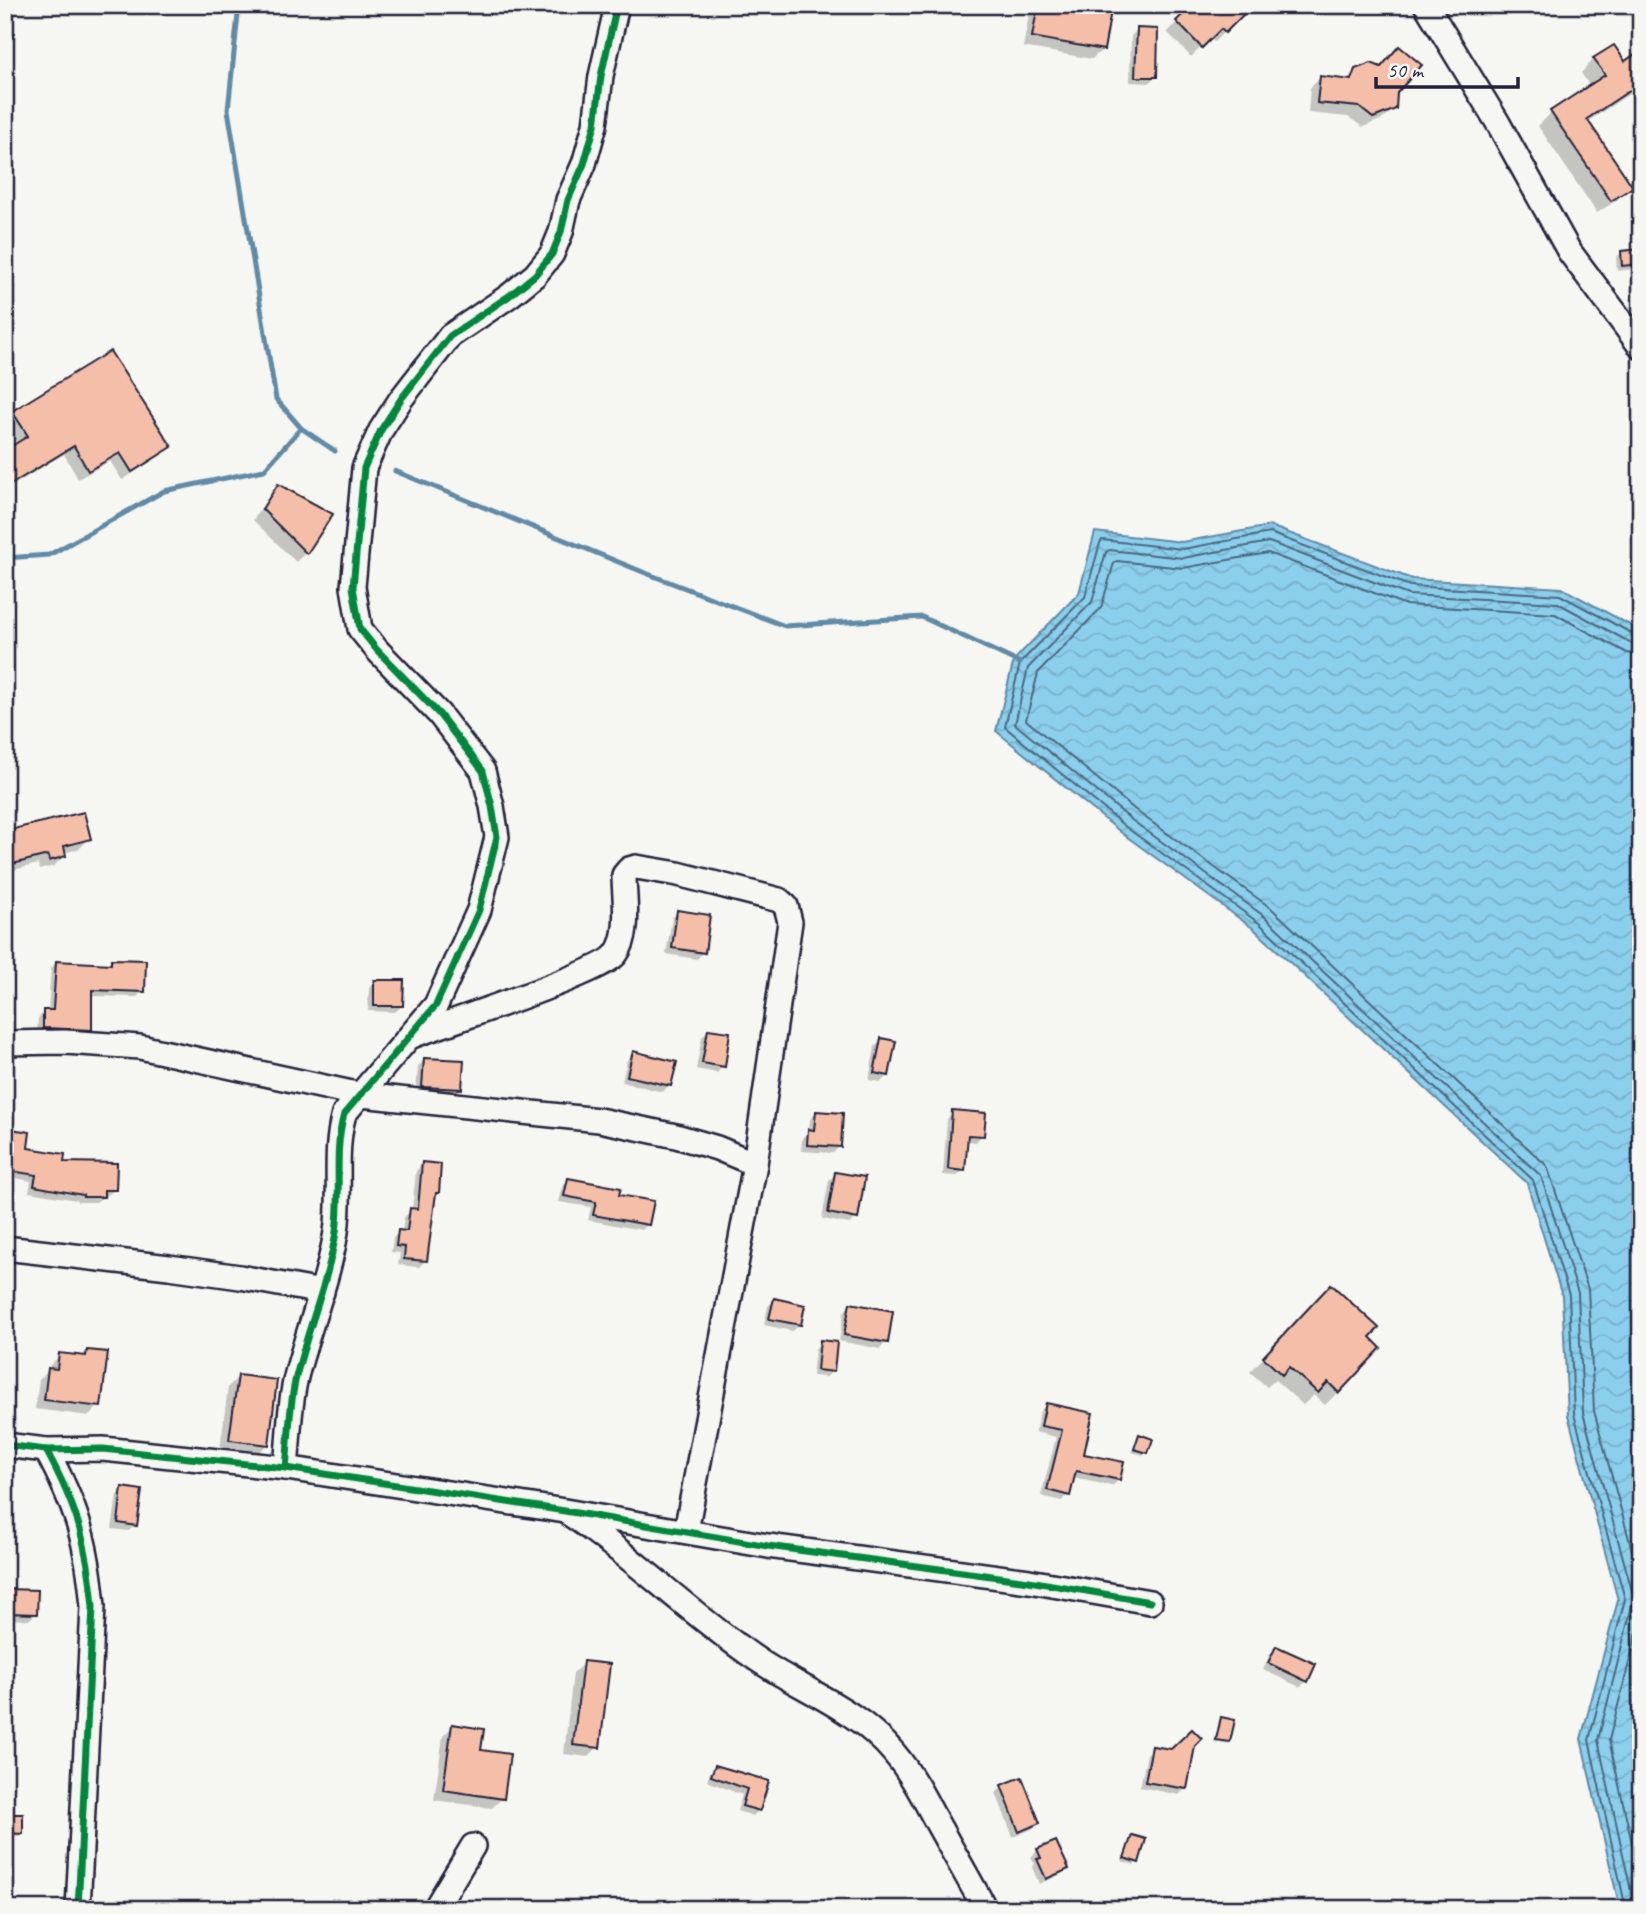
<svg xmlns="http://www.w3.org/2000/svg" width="1646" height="1914" viewBox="0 0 1646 1914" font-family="Caveat,sans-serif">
  <defs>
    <pattern id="water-waves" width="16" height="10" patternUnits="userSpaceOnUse" patternTransform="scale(1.75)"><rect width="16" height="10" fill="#8bcfec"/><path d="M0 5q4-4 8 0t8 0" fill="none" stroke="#78b1cb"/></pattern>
  </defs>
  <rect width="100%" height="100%" fill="#f6f6f2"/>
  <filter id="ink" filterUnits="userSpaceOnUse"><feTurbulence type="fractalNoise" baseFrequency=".0143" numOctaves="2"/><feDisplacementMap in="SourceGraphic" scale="14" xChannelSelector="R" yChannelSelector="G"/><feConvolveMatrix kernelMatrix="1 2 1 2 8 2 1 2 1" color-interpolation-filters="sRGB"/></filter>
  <g filter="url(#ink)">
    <polygon fill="url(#water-waves)" stroke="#618aa5" stroke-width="2" points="1270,526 1412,579 1562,588 1641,631 1641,1909 1620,1909 1581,1739 1618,1600 1568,1415 1562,1296 1527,1183 1254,929 1123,834 996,731 1014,660 1079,593 1095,532 1182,542"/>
    <g fill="#0003">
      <polygon points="1031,5 1110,5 1103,49 1092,59 1023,47"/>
      <polygon points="1237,5 1244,12 1214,42 1210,38 1191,57 1167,32 1190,9 1187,5"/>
      <polygon points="1137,30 1155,76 1149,83 1130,82 1131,36"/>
      <polygon points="1641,52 1641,86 1587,122 1630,186 1617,200 1597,213 1538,126 1552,112 1590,87 1581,73 1594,59 1624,63"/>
      <polygon points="1356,71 1395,92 1394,108 1383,119 1363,127 1348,117 1308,113 1310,88 1320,78 1346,81"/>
      <polygon points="1641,250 1641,268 1617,271 1616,258 1622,252"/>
      <polygon points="14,413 169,446 160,456 122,480 110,461 78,479 64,454 5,490 5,452 18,444 5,424"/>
      <polygon points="279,486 306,552 296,562 253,520 269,496"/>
      <polygon points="5,833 89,839 79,849 63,853 64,856 54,866 39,870 38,864 5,872"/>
      <polygon points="678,912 703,952 697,959 666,954 672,918"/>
      <polygon points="112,961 143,991 137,997 91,996 90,1029 84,1035 37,1034 38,1018 44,1012 48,1012 51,968 57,962 107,965"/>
      <polygon points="375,981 402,1006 395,1012 368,1011 369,988"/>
      <polygon points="708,1030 723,1066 717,1073 696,1069 702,1037"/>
      <polygon points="881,1040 888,1075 881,1082 869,1080 875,1047"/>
      <polygon points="633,1053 669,1085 663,1092 622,1082 627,1060"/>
      <polygon points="425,1060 460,1089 454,1095 416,1093 418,1066"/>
      <polygon points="953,1112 982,1135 976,1142 966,1141 964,1170 957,1176 943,1175 947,1119"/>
      <polygon points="816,1113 839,1147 833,1153 801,1151 802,1138 809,1131 810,1119"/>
      <polygon points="5,1133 26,1149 115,1190 96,1202 77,1202 77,1200 29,1192 31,1181 5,1176"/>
      <polygon points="422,1164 437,1193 434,1196 425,1261 419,1267 398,1265 400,1253 391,1252 393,1238 399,1232 402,1232 404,1217 412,1210 416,1171"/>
      <polygon points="836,1174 856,1218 850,1224 822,1219 829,1180"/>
      <polygon points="568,1180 617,1197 648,1224 642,1230 588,1220 591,1207 559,1202 563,1185"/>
      <polygon points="775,1300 799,1325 793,1331 764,1325 768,1306"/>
      <polygon points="1317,1300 1368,1337 1338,1392 1325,1405 1314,1395 1303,1405 1275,1380 1267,1387 1250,1372"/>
      <polygon points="850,1305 886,1342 880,1349 839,1341 844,1312"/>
      <polygon points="821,1342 833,1371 826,1377 812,1376 815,1349"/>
      <polygon points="87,1351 99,1406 89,1416 35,1409 39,1380 49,1370 50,1365 60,1355 81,1357"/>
      <polygon points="238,1377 268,1444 257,1454 220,1450 228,1387"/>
      <polygon points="1046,1405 1082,1455 1119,1480 1112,1486 1073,1478 1068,1495 1062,1501 1041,1496 1056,1437 1035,1432 1040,1411"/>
      <polygon points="1139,1436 1146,1452 1144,1455 1132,1452"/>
      <polygon points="123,1489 135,1525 129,1531 112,1529 117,1495"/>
      <polygon points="5,1591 35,1614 29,1620 5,1619"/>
      <polygon points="1277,1648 1307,1681 1300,1687 1263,1670 1270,1654"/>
      <polygon points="584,1663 598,1747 588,1757 564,1754 573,1673"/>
      <polygon points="1221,1719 1229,1742 1226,1744 1214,1742 1219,1722"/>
      <polygon points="453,1726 479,1751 502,1798 492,1808 434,1800 443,1736"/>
      <polygon points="1194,1745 1185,1789 1179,1795 1140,1787 1147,1754 1153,1748 1172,1751"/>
      <polygon points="716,1767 767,1782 758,1811 753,1816 737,1811 742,1795 707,1781 710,1772"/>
      <polygon points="1002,1787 1038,1823 1032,1829 1013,1837 996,1793"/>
      <polygon points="6,1816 21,1833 18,1836 5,1835"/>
      <polygon points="1132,1837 1137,1862 1134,1865 1122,1861"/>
      <polygon points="1038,1850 1067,1869 1060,1875 1039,1884 1032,1867 1035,1864 1031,1857"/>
    </g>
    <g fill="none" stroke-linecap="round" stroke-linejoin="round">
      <g stroke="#4c6782" stroke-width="2">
        <polyline points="1641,655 1627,653 1555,614 1406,605 1268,553 1183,568 1117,561 1114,563 1101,608 1038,673 1026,720 1139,813 1271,908 1547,1166 1588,1289 1594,1411 1641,1583"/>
        <polyline points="1641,1617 1609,1740 1641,1883"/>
        <polyline points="1626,1909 1589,1740 1625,1599 1574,1414 1569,1295 1533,1180 1259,923 1127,828 1005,727 1020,663 1085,597 1100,543 1102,540 1183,549 1270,533 1410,586 1560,595 1635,635 1641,636"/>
        <polyline points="1635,1909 1598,1740 1634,1598 1583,1413 1578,1293 1541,1176 1264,916 1133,821 1015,724 1028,668 1092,602 1106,552 1109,550 1183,558 1269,542 1408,595 1558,603 1631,643 1641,645"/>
      </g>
      <g stroke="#618aa5" stroke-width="5">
        <polyline points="239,5 228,110 276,399 301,428 335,451"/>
        <polyline points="395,471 643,572 785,626 922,617 1020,663"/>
        <polyline points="5,558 49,555 164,491 264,470 301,428"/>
      </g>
    </g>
    <g fill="#f5bea8" stroke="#22223b" stroke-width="2">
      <polygon points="1038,5 1112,5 1104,50 1032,37"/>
      <polygon points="1192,5 1253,5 1225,33 1221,29 1202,48 1176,21"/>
      <polygon points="1137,28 1158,29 1157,77 1135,77"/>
      <polygon points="1614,45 1625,61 1641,50 1641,83 1587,119 1633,187 1611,201 1550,111 1605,75 1593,58"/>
      <polygon points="1399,46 1422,65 1397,93 1396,109 1373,118 1359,107 1317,103 1320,76 1351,80 1355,69 1371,63 1381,67"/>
      <polygon points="1641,249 1641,264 1622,266 1621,251"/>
      <polygon points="110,351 172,447 132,472 120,453 88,471 74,446 5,488 5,450 28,436 12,411"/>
      <polygon points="278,484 333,514 307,554 262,509"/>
      <polygon points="84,812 91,839 64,846 66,856 49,861 48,855 5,866 5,831"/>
      <polygon points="677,910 710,915 705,953 672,948"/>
      <polygon points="111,959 146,960 145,992 92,990 92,1030 43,1028 43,1010 53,1010 56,961 111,964"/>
      <polygon points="374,980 404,980 403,1006 374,1006"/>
      <polygon points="708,1029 730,1032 725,1067 702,1063"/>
      <polygon points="881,1038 896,1041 889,1076 874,1073"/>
      <polygon points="633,1051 677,1062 671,1086 627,1076"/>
      <polygon points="424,1058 464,1060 462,1089 422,1087"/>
      <polygon points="952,1110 986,1113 984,1136 968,1135 965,1171 948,1169"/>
      <polygon points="816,1111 843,1113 841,1147 807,1145 808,1129 814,1130"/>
      <polygon points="5,1128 30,1132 28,1148 65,1154 64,1162 117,1163 116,1190 104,1190 104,1197 83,1197 83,1195 34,1186 36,1175 5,1170"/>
      <polygon points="422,1162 441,1164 439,1193 436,1193 427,1261 404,1259 405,1247 396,1246 398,1230 407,1231 410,1208 418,1209"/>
      <polygon points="835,1172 865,1177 858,1219 828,1213"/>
      <polygon points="568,1178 621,1188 619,1195 654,1201 649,1225 593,1215 596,1202 564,1196"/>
      <polygon points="1331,1284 1379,1328 1370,1337 1381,1348 1339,1393 1328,1382 1318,1393 1289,1367 1282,1375 1263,1357"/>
      <polygon points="774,1298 805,1305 801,1325 769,1319"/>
      <polygon points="850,1303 893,1311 888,1343 844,1335"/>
      <polygon points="820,1340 837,1342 834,1372 817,1370"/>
      <polygon points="87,1350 108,1352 101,1407 44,1400 48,1368 57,1369 59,1353 86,1356"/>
      <polygon points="238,1375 277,1380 269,1445 229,1440"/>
      <polygon points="1046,1403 1093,1413 1084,1454 1124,1462 1120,1480 1076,1471 1070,1496 1047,1490 1062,1430 1041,1426"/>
      <polygon points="1139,1434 1153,1439 1148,1453 1134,1449"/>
      <polygon points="122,1487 142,1490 137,1526 118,1523"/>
      <polygon points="5,1589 38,1590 37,1614 5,1613"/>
      <polygon points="1276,1646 1316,1664 1308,1682 1268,1663"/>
      <polygon points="583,1661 610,1664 600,1748 573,1745"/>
      <polygon points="1221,1717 1235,1720 1230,1742 1216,1740"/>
      <polygon points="452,1724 484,1729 481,1750 510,1754 504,1799 443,1790"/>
      <polygon points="1192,1729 1202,1739 1195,1746 1187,1789 1145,1782 1152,1746 1171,1749"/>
      <polygon points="715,1765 769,1781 760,1811 742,1806 747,1789 711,1776"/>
      <polygon points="1022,1777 1040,1823 1019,1832 1001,1785"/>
      <polygon points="6,1814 23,1814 23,1834 5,1833"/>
      <polygon points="1132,1835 1146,1839 1139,1863 1124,1858"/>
      <polygon points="1056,1841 1069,1869 1046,1879 1037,1859 1041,1858 1037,1849"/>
    </g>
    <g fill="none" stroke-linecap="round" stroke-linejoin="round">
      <defs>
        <g id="minor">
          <polyline points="1426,5 1498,123 1569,251 1641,347"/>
          <path d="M412,1036C443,1024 604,972 616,954C631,934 624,898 624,875L629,869L636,867L678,874L779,900L786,906L790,922L755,1164"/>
          <polyline points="5,1043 65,1042 140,1047 361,1095 599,1120 676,1136 717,1148 755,1164 686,1531"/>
          <polyline points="5,1248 169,1267 240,1277 322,1292"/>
          <polyline points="5,1445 46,1450 103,1449 286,1468 565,1511 768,1546 1029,1581 1150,1602"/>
          <path d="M46,1450C76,1505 88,1544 93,1607L78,1909"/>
          <path d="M286,1468C289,1438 289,1406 296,1377C308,1328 328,1282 336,1232C342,1192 333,1153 344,1114L436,1005L479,910L497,837L492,806L483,771L439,714L377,650L360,629L353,587L364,468L381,430L401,399L450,336L509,296L535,275L552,254L561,232L568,200L584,164L595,125L601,76L617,5"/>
          <path d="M571,1515C635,1558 690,1614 755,1658C800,1689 858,1709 894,1753C911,1773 924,1798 936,1821C952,1850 969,1879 985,1909"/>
          <polyline points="435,1909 473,1846"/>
        </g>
      </defs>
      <use href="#minor" stroke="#22223b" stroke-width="28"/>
      <use href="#minor" stroke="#f6f6f2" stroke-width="23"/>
      <defs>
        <g id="cycleway">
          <polyline points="5,1445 46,1450 103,1449 286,1468 565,1511 768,1546 1029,1581 1150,1602"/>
          <path d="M46,1450C76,1505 88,1544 93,1607L78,1909"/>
          <path d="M286,1468C289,1438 289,1406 296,1377C308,1328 328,1282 336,1232C342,1192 333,1153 344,1114L436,1005L479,910L497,837L492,806L483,771L439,714L377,650L360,629L353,587L364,468L381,430L401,399L450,336L509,296L535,275L552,254L561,232L568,200L584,164L595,125L601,76L617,5"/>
        </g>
      </defs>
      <use href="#cycleway" stroke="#f6f6f2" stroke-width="11"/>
      <use href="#cycleway" stroke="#00873e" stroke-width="7"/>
    </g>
  </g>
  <rect width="1646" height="1914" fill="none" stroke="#f6f6f2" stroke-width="28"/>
  <rect x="14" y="14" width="1618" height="1886" fill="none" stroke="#22223b" stroke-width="2.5" filter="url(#ink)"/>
  <path d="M1376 77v10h142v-10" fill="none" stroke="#22223b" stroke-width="3.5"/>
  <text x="1387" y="77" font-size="21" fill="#22223b" stroke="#f6f6f2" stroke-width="5" paint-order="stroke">50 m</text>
</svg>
